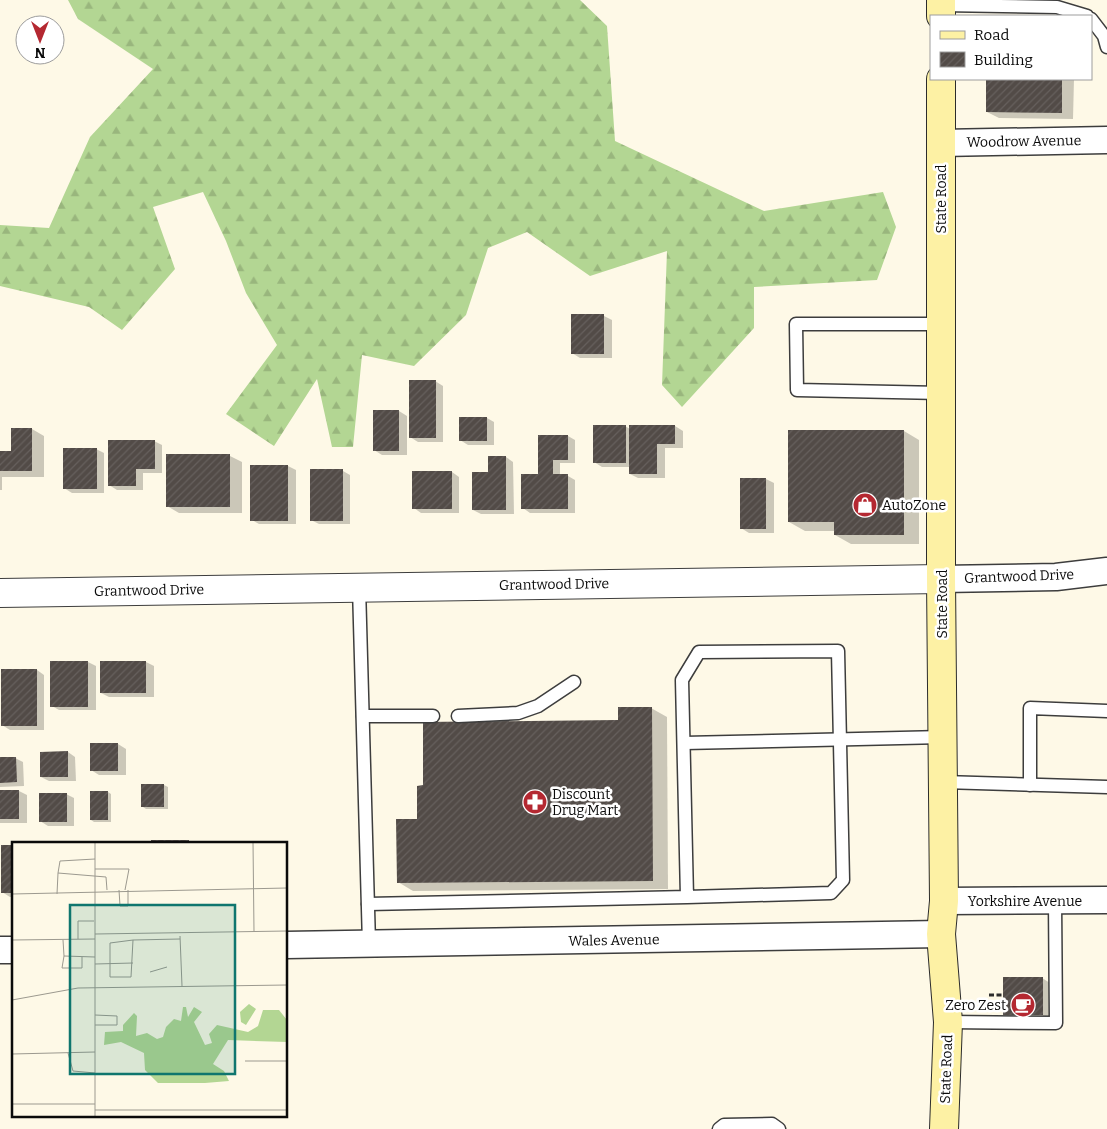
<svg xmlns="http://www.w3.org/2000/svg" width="1107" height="1129" viewBox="0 0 1107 1129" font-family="Bitter,serif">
  <defs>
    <pattern id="forest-firs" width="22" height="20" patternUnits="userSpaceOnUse" patternTransform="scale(1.25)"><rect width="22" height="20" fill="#b3d693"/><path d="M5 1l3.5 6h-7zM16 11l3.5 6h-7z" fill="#99b67d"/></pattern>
    <pattern id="building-hatch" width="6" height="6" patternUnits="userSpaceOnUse" patternTransform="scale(1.25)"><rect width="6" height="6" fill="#524b47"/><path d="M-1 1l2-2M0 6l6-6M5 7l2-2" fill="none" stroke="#66605d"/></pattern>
  </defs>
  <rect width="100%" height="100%" fill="#fef9e7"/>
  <polygon fill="url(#forest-firs)" points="68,0 580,0 607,26 615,141 764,211 883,192 896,227 877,280 754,287 754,328 682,407 662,385 667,251 590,276 527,232 488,248 466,315 414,366 362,355 353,447 332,447 317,379 274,446 226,414 277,345 246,293 226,241 203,192 153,207 175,269 122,330 89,307 0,286 0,225 49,228 90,137 153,69 78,19"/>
  <g fill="#0003">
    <polygon points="987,79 1074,79 1073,119 999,118 987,112"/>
    <polygon points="572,316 604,316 612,320 612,358 580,358 572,353"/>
    <polygon points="435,381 443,386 443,442 418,442 410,437"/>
    <polygon points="374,411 399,411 407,416 407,455 382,455 374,450"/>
    <polygon points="487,418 494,422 494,445 468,445 460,440"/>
    <polygon points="625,426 630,429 675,426 683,431 683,448 665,448 665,478 638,478 630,474 630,467 602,467 594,462"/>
    <polygon points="32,429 44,436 44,477 2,477 2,490 0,490 0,452 12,452"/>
    <polygon points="904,431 919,440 919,544 851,544 835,535 835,531 805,531 789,522"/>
    <polygon points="568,436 575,440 575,463 560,463 560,476 568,476 575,480 575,513 530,513 523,508"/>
    <polygon points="154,441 162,445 162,473 143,473 143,490 117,490 109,485"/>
    <polygon points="96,449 104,453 104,493 72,493 64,488"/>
    <polygon points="167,456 230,456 242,462 242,513 179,513 167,506"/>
    <polygon points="506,457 513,462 514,514 481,514 473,510 489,474"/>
    <polygon points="252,466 288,466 296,470 296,524 259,524 252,520"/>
    <polygon points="343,471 350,475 350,524 319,524 311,520"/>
    <polygon points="452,472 459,477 459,513 421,513 414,508"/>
    <polygon points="766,479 774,483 774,533 749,533 741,528"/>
    <polygon points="88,662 96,666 96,710 59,710 52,706"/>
    <polygon points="146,662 154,666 154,697 109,697 101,693"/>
    <polygon points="37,670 44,675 44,730 10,730 2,725"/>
    <polygon points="651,708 667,717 668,889 413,891 398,882 619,721"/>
    <polygon points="118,744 126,749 126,775 99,775 91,770"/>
    <polygon points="68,752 75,757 76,781 49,781 41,777"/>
    <polygon points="0,758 15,758 23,762 24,786 0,787"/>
    <polygon points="143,785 164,785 168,787 168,809 146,809 143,807"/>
    <polygon points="0,791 19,791 27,795 27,823 0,823"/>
    <polygon points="108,792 111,794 111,822 94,822 91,820"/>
    <polygon points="66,794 74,798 74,826 48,826 40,821"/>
    <polygon points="14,846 14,897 10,897 2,892"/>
    <polygon points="1042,978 1050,983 1050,1018 1012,1018 1004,1014"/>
  </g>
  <g fill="url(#building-hatch)">
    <polygon points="986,79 1062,79 1062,113 986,112"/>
    <rect x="571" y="314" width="33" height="40"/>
    <rect x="409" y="380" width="27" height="58"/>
    <rect x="373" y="410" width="26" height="41"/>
    <rect x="459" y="417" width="28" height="24"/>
    <rect x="593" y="425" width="33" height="38"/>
    <polygon points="629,425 675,425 675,444 657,444 657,474 629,474"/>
    <polygon points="11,428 32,428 32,471 0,471 0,451 11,451"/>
    <polygon points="788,430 904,430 904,535 834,535 834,522 788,522"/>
    <polygon points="538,435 568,435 568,460 553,460 553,474 568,474 568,509 521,509 521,474 538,474"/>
    <polygon points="108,440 155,440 155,469 136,469 136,486 108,486"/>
    <rect x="63" y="448" width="34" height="41"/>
    <rect x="166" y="454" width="64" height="53"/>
    <polygon points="488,456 506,456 506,510 472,510 472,472 488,472"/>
    <rect x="250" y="465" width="38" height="56"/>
    <rect x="310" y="469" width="33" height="52"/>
    <rect x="412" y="471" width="40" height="38"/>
    <rect x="740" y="478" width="26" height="51"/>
    <rect x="50" y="661" width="38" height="46"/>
    <rect x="100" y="661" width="46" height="32"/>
    <rect x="1" y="669" width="36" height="57"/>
    <polygon points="618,707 652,707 653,881 397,883 396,819 417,819 417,786 423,785 423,722 618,720"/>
    <rect x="90" y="743" width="28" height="28"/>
    <polygon points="68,751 68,777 40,777 40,752"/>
    <polygon points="0,757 16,757 17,782 0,783"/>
    <rect x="141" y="784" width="23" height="23"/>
    <rect x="0" y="790" width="19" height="29"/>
    <rect x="90" y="791" width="18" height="29"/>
    <rect x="39" y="793" width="28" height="29"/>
    <rect x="151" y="840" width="38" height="3"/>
    <rect x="1" y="845" width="13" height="48"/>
    <rect x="1003" y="977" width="40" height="38"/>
  </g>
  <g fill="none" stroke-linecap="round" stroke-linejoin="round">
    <defs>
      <g id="service">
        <polyline points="941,5 1057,7 1087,16"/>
        <polyline points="1091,19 1104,36 1107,47"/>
        <polyline points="941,324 796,324 797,390 941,393"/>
        <polyline points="359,587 369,944"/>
        <polyline points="363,716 433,716"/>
        <polyline points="458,716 518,713 538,706 574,682"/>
        <polyline points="684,743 943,737"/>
        <polyline points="943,782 1107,787"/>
        <polyline points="1030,785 1030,708 1107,711"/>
        <polyline points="368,904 687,897 682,680 699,652 838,651 843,880 831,893 687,897"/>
        <polyline points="948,1022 1056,1023 1055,901"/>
        <polyline points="719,1129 724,1125 772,1124 779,1129"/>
      </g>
      <g id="minor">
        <polyline points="941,143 1107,140"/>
        <polyline points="941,579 1056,577 1107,571"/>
        <polyline points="944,901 1107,900"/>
        <polyline points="286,945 941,934"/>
        <polyline points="0,950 14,950"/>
      </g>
      <polyline id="tertiary" points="0,593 941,579"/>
      <g id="secondary">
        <polyline points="941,16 941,0"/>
        <polyline points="941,79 941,579 944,901 941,934 948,1022 944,1129"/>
      </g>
    </defs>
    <use href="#service" stroke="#3d3d3d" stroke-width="15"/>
    <use href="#minor" stroke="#3d3d3d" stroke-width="29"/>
    <use href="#tertiary" stroke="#3d3d3d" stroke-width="30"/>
    <use href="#secondary" stroke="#2c2c2c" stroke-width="30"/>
    <polyline stroke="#2c2c2c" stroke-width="3" stroke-dasharray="5 2.5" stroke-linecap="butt" points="989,995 1003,995"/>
    <use href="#service" stroke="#fff" stroke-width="12"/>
    <use href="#minor" stroke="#fff" stroke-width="26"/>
    <use href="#tertiary" stroke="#fff" stroke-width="28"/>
    <use href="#secondary" stroke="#fdf1a4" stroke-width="28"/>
  </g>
  <defs>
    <symbol id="shop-disc" viewBox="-11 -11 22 22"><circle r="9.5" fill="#b42831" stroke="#fff"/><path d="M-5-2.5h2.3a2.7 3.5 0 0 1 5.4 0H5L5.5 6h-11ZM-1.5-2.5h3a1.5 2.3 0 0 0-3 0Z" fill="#fff"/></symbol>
    <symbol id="pharmacy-disc" viewBox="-11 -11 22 22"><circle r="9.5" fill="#b42831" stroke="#fff"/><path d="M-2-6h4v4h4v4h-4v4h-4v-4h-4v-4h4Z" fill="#fff"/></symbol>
    <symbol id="cafe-disc" viewBox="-11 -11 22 22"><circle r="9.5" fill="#b42831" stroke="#fff"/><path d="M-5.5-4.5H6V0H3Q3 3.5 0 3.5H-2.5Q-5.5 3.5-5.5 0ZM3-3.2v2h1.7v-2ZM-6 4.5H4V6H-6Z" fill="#fff"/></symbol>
  </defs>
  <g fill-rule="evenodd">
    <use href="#shop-disc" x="851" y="491" width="28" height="28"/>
    <use href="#pharmacy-disc" x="521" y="788" width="28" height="28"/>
    <use href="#cafe-disc" x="1009" y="991" width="28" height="28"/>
  </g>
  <g text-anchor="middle" stroke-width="5" stroke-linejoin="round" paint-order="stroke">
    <g font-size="14" fill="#0a0a0a" stroke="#fff">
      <text transform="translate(1024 141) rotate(-1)" y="5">Woodrow Avenue</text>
      <text transform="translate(941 199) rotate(-90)" y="5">State Road</text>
      <text transform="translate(1019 576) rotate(-2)" y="5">Grantwood Drive</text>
      <text transform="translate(554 584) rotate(-1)" y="5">Grantwood Drive</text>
      <text transform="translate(149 590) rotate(-1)" y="5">Grantwood Drive</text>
      <text transform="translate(942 604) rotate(-90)" y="5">State Road</text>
      <text x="1025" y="906">Yorkshire Avenue</text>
      <text transform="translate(614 940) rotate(-1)" y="5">Wales Avenue</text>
      <text transform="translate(946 1069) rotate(-88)" y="5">State Road</text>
    </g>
    <g font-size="14" fill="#0a0a0a" stroke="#fff" text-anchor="start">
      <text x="882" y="510">AutoZone</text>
      <text x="552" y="799">Discount<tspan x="552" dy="16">Drug Mart</tspan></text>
      <text x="1006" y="1010" text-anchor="end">Zero Zest</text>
    </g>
  </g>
  <g transform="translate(12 842)">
    <rect width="275" height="275" fill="#fef9e7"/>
    <path d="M237,162L244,167L234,183L229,180L228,170ZM171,165H174L176,175L182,165L190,170L182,180L193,203L200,201L197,192L205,183L236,190L246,184L251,168H267L275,178V200L216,198L201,222L212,229L217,239L193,241H146L133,228L132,211L109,200L92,203L93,190L111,189V183L122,171L125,174L124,194L135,191L145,197L151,195L154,185L162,177L169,179Z" fill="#b3d693"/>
    <path fill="none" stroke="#9c998f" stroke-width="1" d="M83,0V275M241,0L242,90M83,27H117L113,48M46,31L48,19L83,17M107,48L108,64H116V48M0,52L275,46M45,52L46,31L94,35L95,48M83,92L275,89M168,94L170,144M66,97V79H82M0,98L83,97M51,98L52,114L83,115M121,98L98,101V135H119L121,98L168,97M52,114L50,126H70V115M83,122L121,121M138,130L155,125M0,158L66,146L275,143M83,173L105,174V183H83M56,211L61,229L83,231M0,212L83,210M233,219H275M0,262H83M83,268H275"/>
    <path fill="#0f766e" fill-opacity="0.15" stroke="#0f766e" stroke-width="2.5" d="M58,63H223V232H58Z"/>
    <rect width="275" height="275" fill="none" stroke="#0a0a0a" stroke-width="2.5"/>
  </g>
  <rect x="930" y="15" width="162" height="65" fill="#ffffff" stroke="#9d9d9d"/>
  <rect x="940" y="31" width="25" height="8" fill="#fdf1a4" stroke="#9d9d9d"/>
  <text x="974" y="40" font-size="15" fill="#0a0a0a">Road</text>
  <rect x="940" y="52" width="25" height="15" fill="url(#building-hatch)" stroke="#9d9d9d"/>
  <text x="974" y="65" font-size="15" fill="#0a0a0a">Building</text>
  <g transform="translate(40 40) rotate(180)"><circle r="24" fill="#ffffff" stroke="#9d9d9d"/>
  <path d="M0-4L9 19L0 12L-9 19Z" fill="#b42831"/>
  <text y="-8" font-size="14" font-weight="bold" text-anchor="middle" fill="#0a0a0a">N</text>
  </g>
</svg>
